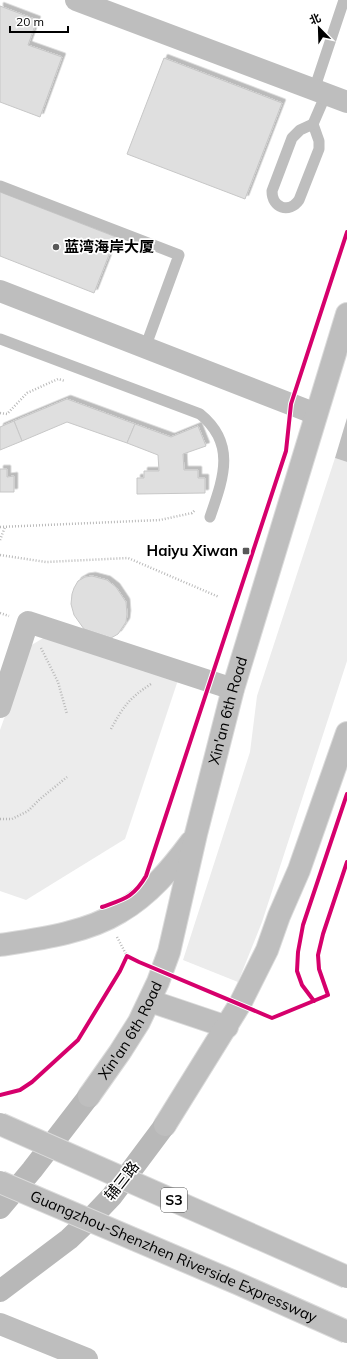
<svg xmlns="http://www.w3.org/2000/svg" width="347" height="1359" viewBox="0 0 347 1359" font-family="Mulish,'Noto Sans SC',sans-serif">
  <defs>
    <filter id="shadow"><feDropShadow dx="3.5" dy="-3.5" stdDeviation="0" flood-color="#0004"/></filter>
  </defs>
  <rect width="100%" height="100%" fill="#fff"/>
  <g fill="#ececec">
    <polygon points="335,458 347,462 347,661 262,922 238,982 183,960 250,752 257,696"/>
    <polygon points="45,637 178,680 125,839 26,900 0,891 0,730 30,646"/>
  </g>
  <polygon fill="#bfbfbf" points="347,418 347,462 335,458"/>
  <g fill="#dfdfdf" stroke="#c7c7c7" filter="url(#shadow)">
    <polygon points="0,6 37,20 28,45 62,57 40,117 0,102"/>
    <polygon points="164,58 282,103 245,199 127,154"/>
    <polygon points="0,192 116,237 94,293 0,256"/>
    <polygon points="67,399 135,424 127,443 67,422 22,441 14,421"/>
    <polygon points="14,421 22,441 0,450 0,427"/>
    <polygon points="135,424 171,437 198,426 206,446 183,454 184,470 198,470 198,478 205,478 205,493 137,494 137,478 144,478 144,471 159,471 158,455 127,443"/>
    <polygon points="0,469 7,469 7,477 14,476 14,492 0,492"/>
    <polygon points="92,576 107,580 116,587 126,602 127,614 126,622 118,634 111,638 84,629 74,615 71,604 72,594 74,588 78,581 85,577"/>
  </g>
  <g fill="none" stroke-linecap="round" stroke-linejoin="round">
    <defs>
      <g id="primary">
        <path d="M0,945C39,939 86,933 120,912C149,895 171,869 191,842"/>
        <polyline points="150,1001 227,1027"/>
        <path id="s1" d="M89,1096L120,1052L139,1022L158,982L169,952L196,834L233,689L347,314"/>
        <polyline points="165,1125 240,1004 267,950 279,916 299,870 347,733"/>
      </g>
    </defs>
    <use href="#primary" stroke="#dbdbdb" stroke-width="24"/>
    <g stroke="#b9b9b9" stroke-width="2.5" stroke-dasharray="1 2" stroke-linecap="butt">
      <polyline points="0,413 7,414 27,393 58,379 65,381"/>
      <polyline points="0,527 160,520 192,513 195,510"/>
      <polyline points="0,540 5,527"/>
      <polyline points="0,555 46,562 128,558 219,597"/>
      <polyline points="0,613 9,616"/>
      <polyline points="41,648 58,682 67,714"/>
      <path d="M111,729C123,707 129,698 151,684"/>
      <polyline points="0,819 12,819 28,811 40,799 67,777"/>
      <polyline points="117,937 127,956 139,962"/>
      <polyline points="120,971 127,956"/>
      <polyline points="259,1012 272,1018 285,1013"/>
      <polyline points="20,1090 32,1082"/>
    </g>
    <g stroke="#bebebe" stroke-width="11">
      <polyline points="314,90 344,0"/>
      <path d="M313,124L319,141V149L299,200C289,214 272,208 272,191L292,138L300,130Z"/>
      <polyline points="313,124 326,94"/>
      <polyline points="0,186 179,255 145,348"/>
      <path d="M0,339L200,414C237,444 223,479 210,517"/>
    </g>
    <g stroke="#bebebe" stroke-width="22">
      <polyline points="76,0 347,102"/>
      <polyline points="0,291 316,414"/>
      <polyline points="0,707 28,622 233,689"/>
      <polyline points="0,1324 87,1359"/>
    </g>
    <g stroke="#b8b8b8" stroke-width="22">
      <polyline points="0,1208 32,1170 89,1096"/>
      <polyline points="0,1291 69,1239 94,1215 112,1196 165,1125"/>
    </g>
    <use href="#primary" stroke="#bebebe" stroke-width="22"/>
    <defs>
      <g id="motorway-bridge">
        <polyline points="0,1124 347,1277"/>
        <path id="s2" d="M0,1182L239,1284L347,1332"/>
      </g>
    </defs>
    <use href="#motorway-bridge" stroke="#dbdbdb" stroke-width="24" stroke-linecap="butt"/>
    <use href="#motorway-bridge" stroke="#bebebe" stroke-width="22"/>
    <defs>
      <g id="cycleway">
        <path d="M102,907C124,899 133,898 146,876L286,451L291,404L347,232"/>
        <polyline points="314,1001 302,985 297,971 298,952 303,925 347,794"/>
        <polyline points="0,1095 20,1090 32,1082 78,1040 120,971 127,956 139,962 272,1018 328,995 319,969 318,955 323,934 347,862"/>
      </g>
    </defs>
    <use href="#cycleway" stroke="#fff" stroke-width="6"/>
    <use href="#cycleway" stroke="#d6006c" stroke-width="4"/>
  </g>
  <g fill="#595959" stroke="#fff" stroke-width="1.5">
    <circle cx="56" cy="247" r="4"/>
    <rect x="242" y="547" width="8" height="8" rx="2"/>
  </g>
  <g text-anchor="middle" stroke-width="3.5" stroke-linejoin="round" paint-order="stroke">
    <rect fill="#fff" stroke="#4c4c4c" stroke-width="1" x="161" y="1188" width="26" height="24" rx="3"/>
    <g font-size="14" font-weight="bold" fill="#000">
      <text x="174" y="1205">S3</text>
    </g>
    <g font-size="15" font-weight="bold" fill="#000" stroke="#fff" text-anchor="start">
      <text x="64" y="252">蓝湾海岸大厦</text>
      <text x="238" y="556" text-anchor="end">Haiyu Xiwan</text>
    </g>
    <g font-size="15" fill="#000" stroke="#fff">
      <text dy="5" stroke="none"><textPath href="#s1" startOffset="414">Xin'an 6th Road</textPath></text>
      <text dy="5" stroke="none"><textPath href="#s1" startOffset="78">Xin'an 6th Road</textPath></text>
      <text transform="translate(122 1181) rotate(-52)" y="5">辅三路</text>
      <text dy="5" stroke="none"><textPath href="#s2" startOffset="189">Guangzhou-Shenzhen Riverside Expressway</textPath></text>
    </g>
  </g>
  <g transform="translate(319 28) rotate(337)" stroke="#ffffff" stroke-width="3" paint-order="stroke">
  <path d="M0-3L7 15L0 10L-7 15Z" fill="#000000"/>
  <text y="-6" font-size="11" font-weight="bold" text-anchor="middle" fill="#000000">北</text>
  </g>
  <path d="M10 26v6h58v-6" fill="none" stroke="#000000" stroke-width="2"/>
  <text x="16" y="26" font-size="12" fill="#000000" stroke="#ffffff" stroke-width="3" paint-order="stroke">20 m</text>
</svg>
